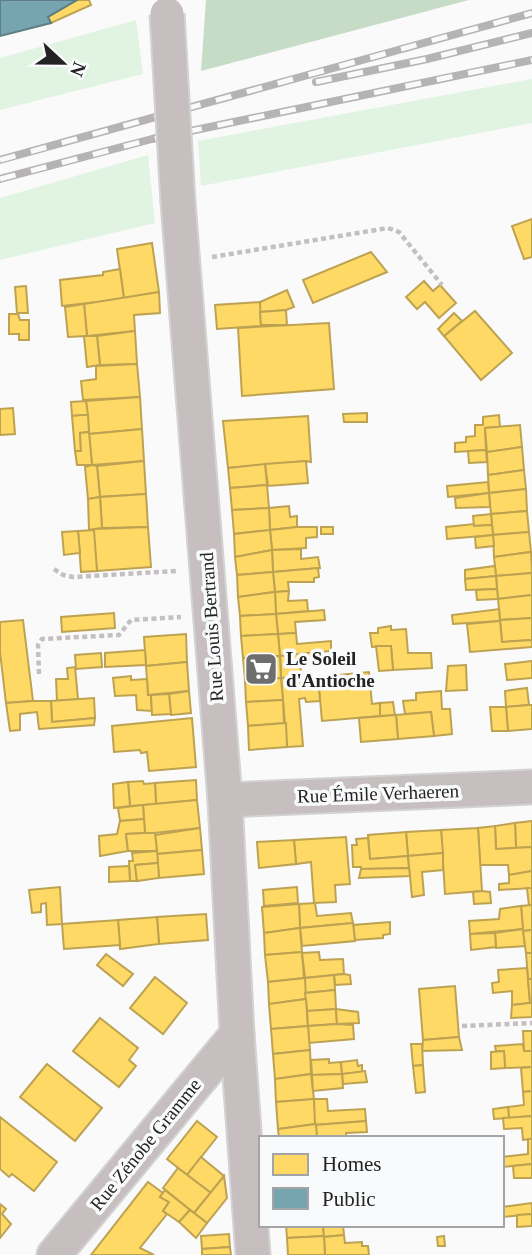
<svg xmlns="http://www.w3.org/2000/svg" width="532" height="1255" viewBox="0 0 532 1255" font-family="'Times New Roman',serif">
  <rect width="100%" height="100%" fill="#fafafb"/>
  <g fill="#e0f4e1">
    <polygon points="136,20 143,74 0,110 0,58"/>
    <polygon points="532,79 532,123 201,186 198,141"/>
    <polygon points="148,155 155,223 0,260 0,198"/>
  </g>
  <polygon fill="#c6dcc6" points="206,0 469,0 201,71"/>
  <g fill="#ffd966" stroke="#bda252" stroke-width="2">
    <polygon points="77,0 89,0 91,5 51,23 48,17"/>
    <polygon points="532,219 532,257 524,259 512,226"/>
    <polygon points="152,243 159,292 124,299 117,249"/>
    <polygon points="371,252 387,272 313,303 303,280"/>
    <polygon points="120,269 124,299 62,306 60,280 103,275 103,272"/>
    <polygon points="424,281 433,291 440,285 456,303 439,318 425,302 417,309 406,297"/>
    <polygon points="26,286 28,313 17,313 15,287"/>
    <polygon points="287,290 294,307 286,310 260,312 260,302"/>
    <polygon points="159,292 160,313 134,315 135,331 87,336 84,304"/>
    <polygon points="260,302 261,326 217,329 215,305"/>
    <polygon points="84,304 87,336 68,337 65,307"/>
    <polygon points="286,310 287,325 261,325 260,312"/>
    <polygon points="475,311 512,353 481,380 444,336"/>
    <polygon points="454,313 462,321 444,336 438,329"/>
    <polygon points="9,314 18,314 20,320 29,320 29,340 19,340 19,334 9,334"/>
    <polygon points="329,323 334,389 242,396 238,328"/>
    <polygon points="135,331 137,364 100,365 97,336"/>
    <polygon points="84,336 97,336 100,365 87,367"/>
    <polygon points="137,364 140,397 83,400 81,381 96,379 96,366"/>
    <polygon points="140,397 142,429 89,434 86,401"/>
    <polygon points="86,401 88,415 72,416 71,402"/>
    <polygon points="13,408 15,434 0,435 0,409"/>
    <polygon points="367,413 367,422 344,422 343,414"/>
    <polygon points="81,415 88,415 89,432 80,433 81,451 75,451 72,416"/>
    <polygon points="499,415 500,427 485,428 486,450 455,452 455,443 466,442 466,437 475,436 475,425 483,425 483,417"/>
    <polygon points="308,416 311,462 306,461 228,468 223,421"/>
    <polygon points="520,425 522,447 487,452 485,428"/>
    <polygon points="142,429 144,461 92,465 89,434"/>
    <polygon points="89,432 92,465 77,465 75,451 81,451 80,433"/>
    <polygon points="522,447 524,470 488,475 487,452"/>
    <polygon points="486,450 487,462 469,463 468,451"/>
    <polygon points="144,461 146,494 100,497 97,466"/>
    <polygon points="306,461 308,483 268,486 265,464"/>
    <polygon points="265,464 267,485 230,488 228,468"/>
    <polygon points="92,465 97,466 100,497 88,499 85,467"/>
    <polygon points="524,470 526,489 489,493 488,475"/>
    <polygon points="488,482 489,493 448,497 447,486"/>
    <polygon points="267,485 269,508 232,510 230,488"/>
    <polygon points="526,489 527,511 491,514 489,493"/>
    <polygon points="489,493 490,507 456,508 455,498"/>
    <polygon points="146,494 148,527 102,528 100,497"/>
    <polygon points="100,497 102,528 89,530 88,499"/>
    <polygon points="289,506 290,517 297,516 297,527 270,530 269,508"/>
    <polygon points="269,508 270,530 234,534 232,510"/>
    <polygon points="527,511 529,532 493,535 491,514"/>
    <polygon points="491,514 492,525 474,526 473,516"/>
    <polygon points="474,524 474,526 492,525 493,535 447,539 446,527"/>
    <polygon points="148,527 151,567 97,571 93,529"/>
    <polygon points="297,527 317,527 317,537 306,538 306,548 272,550 270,530"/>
    <rect x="321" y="527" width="12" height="7"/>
    <polygon points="94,530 97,571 81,572 78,531"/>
    <polygon points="270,530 272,550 235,557 234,534"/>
    <polygon points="78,531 80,553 64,555 62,532"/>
    <polygon points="529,532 531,552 494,557 493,535"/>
    <polygon points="493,535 494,546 476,548 475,537"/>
    <polygon points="301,549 301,559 318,557 320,568 273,572 272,550"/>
    <polygon points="272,550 273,572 237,575 235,557"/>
    <polygon points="531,552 532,573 496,576 494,557"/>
    <polygon points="495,566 496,576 465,579 465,570"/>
    <polygon points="318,568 319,577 314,578 314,582 288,582 289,591 275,592 273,572"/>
    <polygon points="273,572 275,592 238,597 237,575"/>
    <polygon points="532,573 532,595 498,599 496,576"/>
    <polygon points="496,576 497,589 466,590 465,579"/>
    <polygon points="497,589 498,599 477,600 476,590"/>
    <polygon points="289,591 288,601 307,600 308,611 276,614 275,592"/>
    <polygon points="275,592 276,614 240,616 238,597"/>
    <polygon points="532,595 532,618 500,620 498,599"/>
    <polygon points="499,609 500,621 453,624 452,615"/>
    <polygon points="324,610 325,620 295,622 296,633 278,634 276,614"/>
    <polygon points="114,613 115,628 62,632 61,617"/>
    <polygon points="276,614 278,634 241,636 240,616"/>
    <polygon points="532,618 532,640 502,642 500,620"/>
    <polygon points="23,620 33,701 6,703 0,652 0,622"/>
    <polygon points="500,621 502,642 532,640 532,647 470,652 467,624"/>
    <polygon points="391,626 391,630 406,629 408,653 431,653 432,668 393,670 391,646 372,647 370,633 378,633 378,628"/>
    <polygon points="296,633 297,644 331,641 331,651 280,656 278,634"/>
    <polygon points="186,634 187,662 146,666 144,637"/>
    <polygon points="278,634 280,656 243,658 241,636"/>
    <polygon points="376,646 391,646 393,670 379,671"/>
    <polygon points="145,650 146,665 105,667 105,653"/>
    <polygon points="318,652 318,664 300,665 302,677 281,678 280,656"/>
    <polygon points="101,653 102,667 76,669 75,655"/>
    <polygon points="280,656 281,678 245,680 243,658"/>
    <polygon points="532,661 532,678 507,680 505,664"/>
    <polygon points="187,662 189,691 148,695 146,666"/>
    <polygon points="466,665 467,690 446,691 448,666"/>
    <polygon points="75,667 78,699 57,701 56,679 68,679 67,668"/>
    <polygon points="369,672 372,704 380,703 380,716 322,721 318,677"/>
    <polygon points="131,676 131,680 147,679 148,695 151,695 152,711 137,710 136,695 115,696 113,678"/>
    <polygon points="302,677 318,677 320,701 306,702 305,698 299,699 303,746 287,747 281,678"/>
    <polygon points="281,678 283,700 246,702 245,680"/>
    <polygon points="527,688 529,705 506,707 505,691"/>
    <polygon points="189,691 191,713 171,715 169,694"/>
    <polygon points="441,691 442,709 450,709 452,734 434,736 431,712 405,714 403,701 416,700 416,693"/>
    <polygon points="169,694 171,714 152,715 151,695"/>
    <polygon points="94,698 95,718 52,722 51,701"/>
    <polygon points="283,700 284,723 248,726 246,702"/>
    <polygon points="33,701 51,701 52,722 95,718 94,725 39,729 37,712 20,714 20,730 10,731 6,703"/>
    <polygon points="393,702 395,715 380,716 380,703"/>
    <polygon points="529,705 532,705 532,729 508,731 506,707"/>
    <polygon points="490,707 506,707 508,731 492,731"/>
    <polygon points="431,712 434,736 398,739 396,715"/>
    <polygon points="396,715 398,739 361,742 359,718"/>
    <polygon points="192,718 196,767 149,771 147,752 141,753 140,750 114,752 112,726"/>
    <polygon points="286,723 287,747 249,750 248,726"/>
    <polygon points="196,780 197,800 156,804 155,783"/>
    <polygon points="143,781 144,784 155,783 156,804 130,806 128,782"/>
    <polygon points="128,782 130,806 114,808 113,784"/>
    <polygon points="197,800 200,828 145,834 143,805"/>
    <polygon points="143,805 144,819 120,821 118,808"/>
    <polygon points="144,819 145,833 126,834 128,851 100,856 99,836 117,834 120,821"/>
    <polygon points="532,821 532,847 516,848 515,823"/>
    <polygon points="515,823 516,848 496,849 495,826"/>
    <polygon points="495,826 496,849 532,847 532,871 509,875 508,865 480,865 478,828"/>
    <polygon points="200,828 202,850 157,854 155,835"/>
    <polygon points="478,828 482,891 445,894 441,830"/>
    <polygon points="441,830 443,853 408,856 406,832"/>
    <polygon points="406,832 408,856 370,859 368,835"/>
    <polygon points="145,833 155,833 157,851 128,851 126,834"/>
    <polygon points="346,837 350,884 335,885 336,902 314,903 311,862 296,864 294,840"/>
    <polygon points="368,838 370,859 408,856 409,868 361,869 361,867 353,867 352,845 357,845 356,839"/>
    <polygon points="294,840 296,864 259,868 257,842"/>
    <polygon points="202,850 204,874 159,878 157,854"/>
    <polygon points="157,851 158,863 135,865 137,881 130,881 129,861 133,861 132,853"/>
    <polygon points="443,853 443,870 422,872 424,895 412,897 408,856"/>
    <polygon points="158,863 159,878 137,881 135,865"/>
    <polygon points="129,866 130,881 109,882 109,867"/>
    <polygon points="409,868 410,876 359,878 361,869"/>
    <polygon points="532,871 532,888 499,890 499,884 509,883 509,875"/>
    <polygon points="60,887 62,924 47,925 46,903 41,904 41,912 32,913 29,890"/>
    <polygon points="297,887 298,903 264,906 263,890"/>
    <polygon points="527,888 532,888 532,905 529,906"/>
    <polygon points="482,891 490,892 491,903 474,904 473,892"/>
    <polygon points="315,903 317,916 351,913 353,923 300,928 299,904"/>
    <polygon points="299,904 300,928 264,933 262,907"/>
    <polygon points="532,905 532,930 523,931 521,906"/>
    <polygon points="521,906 523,929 470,934 469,921 499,919 500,909"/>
    <polygon points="206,914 208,940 159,944 157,917"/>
    <polygon points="157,917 159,944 120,949 118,920"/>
    <polygon points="118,920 120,945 64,949 62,924"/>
    <polygon points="390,922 390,934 383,935 383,938 355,940 353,925"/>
    <polygon points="353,923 355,941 302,946 300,928"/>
    <polygon points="300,928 302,952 265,955 264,933"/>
    <polygon points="523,929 525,946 496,948 495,933"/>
    <polygon points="532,930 532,953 526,953 523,931"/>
    <polygon points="495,933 496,947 471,950 470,934"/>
    <polygon points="302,952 304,978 268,982 265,955"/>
    <polygon points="319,952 320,960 343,959 344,974 305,978 302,953"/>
    <polygon points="526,953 532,953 532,979 528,979"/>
    <polygon points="106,954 133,974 123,986 97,965"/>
    <polygon points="527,968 530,1003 512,1005 512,991 493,993 492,983 499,982 498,970"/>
    <polygon points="344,974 350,975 351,984 335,985 334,975"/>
    <polygon points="334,975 335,990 305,993 305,978"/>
    <polygon points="155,977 187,1003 163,1034 130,1008"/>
    <polygon points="305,978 306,999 269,1004 268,982"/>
    <polygon points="528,979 532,979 532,1003 530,1003"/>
    <polygon points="455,986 459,1037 423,1040 419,989"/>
    <polygon points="335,990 336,1009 307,1011 305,993"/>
    <polygon points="306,999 308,1026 271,1029 269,1004"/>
    <polygon points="530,1003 532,1003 532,1017 511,1018 512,1005"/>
    <polygon points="336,1009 337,1024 308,1026 307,1011"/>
    <polygon points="336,1009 358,1012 359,1023 337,1024"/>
    <polygon points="100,1018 138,1048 129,1060 136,1066 119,1087 73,1051"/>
    <polygon points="337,1024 353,1025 354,1039 309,1043 308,1026"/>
    <polygon points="308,1026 310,1050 273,1054 271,1029"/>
    <polygon points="523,1031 532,1031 532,1051 524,1051"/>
    <polygon points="459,1037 462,1050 422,1051 423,1040"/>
    <polygon points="411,1044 422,1044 423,1065 413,1066"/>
    <polygon points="523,1044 524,1051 532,1051 532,1067 505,1068 504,1051 496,1051 495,1046"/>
    <polygon points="310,1050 311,1074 275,1079 273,1054"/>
    <polygon points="504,1051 505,1068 491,1069 491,1052"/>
    <polygon points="329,1059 329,1063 341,1062 342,1074 312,1075 311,1060"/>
    <polygon points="357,1060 358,1066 362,1065 362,1072 342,1074 341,1062"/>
    <polygon points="47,1064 102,1108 75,1141 20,1097"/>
    <polygon points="423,1065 425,1092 416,1093 413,1066"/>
    <polygon points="532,1067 532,1091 523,1092 521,1068"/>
    <polygon points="365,1071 367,1082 343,1084 342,1074"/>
    <polygon points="311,1074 314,1099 276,1102 275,1079"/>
    <polygon points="342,1074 343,1088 313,1091 312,1075"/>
    <polygon points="532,1091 532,1116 509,1118 508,1107 524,1105 523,1092"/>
    <polygon points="314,1099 316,1124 278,1129 276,1102"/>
    <polygon points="314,1099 327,1099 328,1111 365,1109 366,1121 315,1125"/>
    <polygon points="508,1107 509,1118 494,1119 493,1109"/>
    <polygon points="532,1116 532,1139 523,1140 522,1128 504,1129 503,1118"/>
    <polygon points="0,1117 57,1162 34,1191 12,1174 9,1177 0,1169"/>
    <polygon points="197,1121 217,1137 187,1175 167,1159"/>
    <polygon points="366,1121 367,1132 346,1133 346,1138 317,1138 315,1125"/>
    <polygon points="316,1124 317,1138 279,1138 278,1129"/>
    <polygon points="528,1139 532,1139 532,1164 502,1167 502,1157 528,1154"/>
    <polygon points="201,1157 224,1176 211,1193 187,1175"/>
    <polygon points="532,1164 532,1178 514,1178 513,1166"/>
    <polygon points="178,1168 211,1193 194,1213 163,1188"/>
    <polygon points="224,1176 227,1198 207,1223 194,1213"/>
    <polygon points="148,1182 163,1193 160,1197 169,1202 163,1211 167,1214 140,1248 154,1255 91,1255"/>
    <polygon points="165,1190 190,1210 179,1222 163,1211 169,1202 160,1197"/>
    <polygon points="532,1203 532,1214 502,1217 502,1207"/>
    <polygon points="0,1204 6,1209 2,1214 11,1224 0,1238"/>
    <polygon points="190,1210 207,1223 196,1238 179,1222"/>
    <polygon points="532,1214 532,1226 517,1227 517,1215"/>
    <polygon points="286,1225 323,1225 324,1236 287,1238"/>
    <polygon points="323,1225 343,1225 344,1235 324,1237"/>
    <polygon points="229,1234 230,1247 202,1249 201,1236"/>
    <polygon points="344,1235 345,1243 362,1242 362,1246 368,1246 369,1255 325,1255 324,1237"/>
    <polygon points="324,1236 325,1255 288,1255 287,1238"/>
    <polygon points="444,1236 445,1246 438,1246 437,1237"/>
    <polygon points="230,1247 231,1255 202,1255 202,1249"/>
  </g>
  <polygon fill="#76a5af" stroke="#5d7e85" stroke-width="2" points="0,0 77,0 48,17 51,23 0,36"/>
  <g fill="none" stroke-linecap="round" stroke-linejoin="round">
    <defs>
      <g id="minor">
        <polyline points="178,202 225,800 237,1034 253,1255"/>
        <polyline points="225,800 532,787"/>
        <polyline points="54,1255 237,1034"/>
      </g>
    </defs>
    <use href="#minor" stroke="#d3d3d4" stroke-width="37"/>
    <g stroke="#c4bfc0" stroke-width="4.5" stroke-dasharray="5 3.5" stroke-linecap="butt">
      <polyline points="212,257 388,228 399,232 442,285"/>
      <polyline points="54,569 63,575 73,577 177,571"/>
      <polyline points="39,674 38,645 42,639 119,635 131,620 181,617"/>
      <polyline points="462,1026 532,1023"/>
    </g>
    <use href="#minor" stroke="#c6bebf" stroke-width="33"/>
    <defs>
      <g id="rail">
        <polyline points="316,82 427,59 532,33"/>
        <polyline points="0,160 532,13"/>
        <polyline points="0,179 152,139 532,60"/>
      </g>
    </defs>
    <use href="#rail" stroke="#b6b3b4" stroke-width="8"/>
    <use href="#rail" stroke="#f9fafc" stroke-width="5" stroke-dasharray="16" stroke-linecap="butt"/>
    <defs>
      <polyline id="minor-bridge" points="167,14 178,202"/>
    </defs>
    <use href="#minor-bridge" stroke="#d3d3d4" stroke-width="37" stroke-linecap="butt"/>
    <use href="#minor-bridge" stroke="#c6bebf" stroke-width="33"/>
  </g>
  <defs>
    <symbol id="supermarket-square" viewBox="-11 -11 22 22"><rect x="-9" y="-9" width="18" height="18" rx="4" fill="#6e6e6f" stroke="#f9fafc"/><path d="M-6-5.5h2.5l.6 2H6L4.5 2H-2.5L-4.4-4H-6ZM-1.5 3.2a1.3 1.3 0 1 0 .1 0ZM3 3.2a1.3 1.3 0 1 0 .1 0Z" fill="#fff"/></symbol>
  </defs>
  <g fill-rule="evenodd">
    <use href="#supermarket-square" x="242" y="650" width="38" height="38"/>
  </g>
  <g text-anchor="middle" stroke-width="7" stroke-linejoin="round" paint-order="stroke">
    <g font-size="19" fill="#232323" stroke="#f9fafc">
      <text transform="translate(211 627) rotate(-94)" y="7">Rue Louis Bertrand</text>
      <text transform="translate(378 793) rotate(-2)" y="7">Rue Émile Verhaeren</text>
      <text transform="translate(145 1144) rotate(-51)" y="7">Rue Zénobe Gramme</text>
    </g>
    <g font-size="19" font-weight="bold" fill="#232323" stroke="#f9fafc" text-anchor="start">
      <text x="286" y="665">Le Soleil<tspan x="286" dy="22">d'Antioche</tspan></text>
    </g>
  </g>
  <rect x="259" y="1136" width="245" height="91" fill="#f9fafc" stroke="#a3a4a5" stroke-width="2"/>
  <rect x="273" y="1154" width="35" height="21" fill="#ffd966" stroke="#a3a4a5" stroke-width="2"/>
  <text x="322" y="1171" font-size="21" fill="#232323">Homes</text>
  <rect x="273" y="1188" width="35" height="21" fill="#76a5af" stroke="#a3a4a5" stroke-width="2"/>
  <text x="322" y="1206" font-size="21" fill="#232323">Public</text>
  <g transform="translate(63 63) rotate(112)" stroke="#f9fafc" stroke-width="5" paint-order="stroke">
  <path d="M0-5L12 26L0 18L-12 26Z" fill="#232323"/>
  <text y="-10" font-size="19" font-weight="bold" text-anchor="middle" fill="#232323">N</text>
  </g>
</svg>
